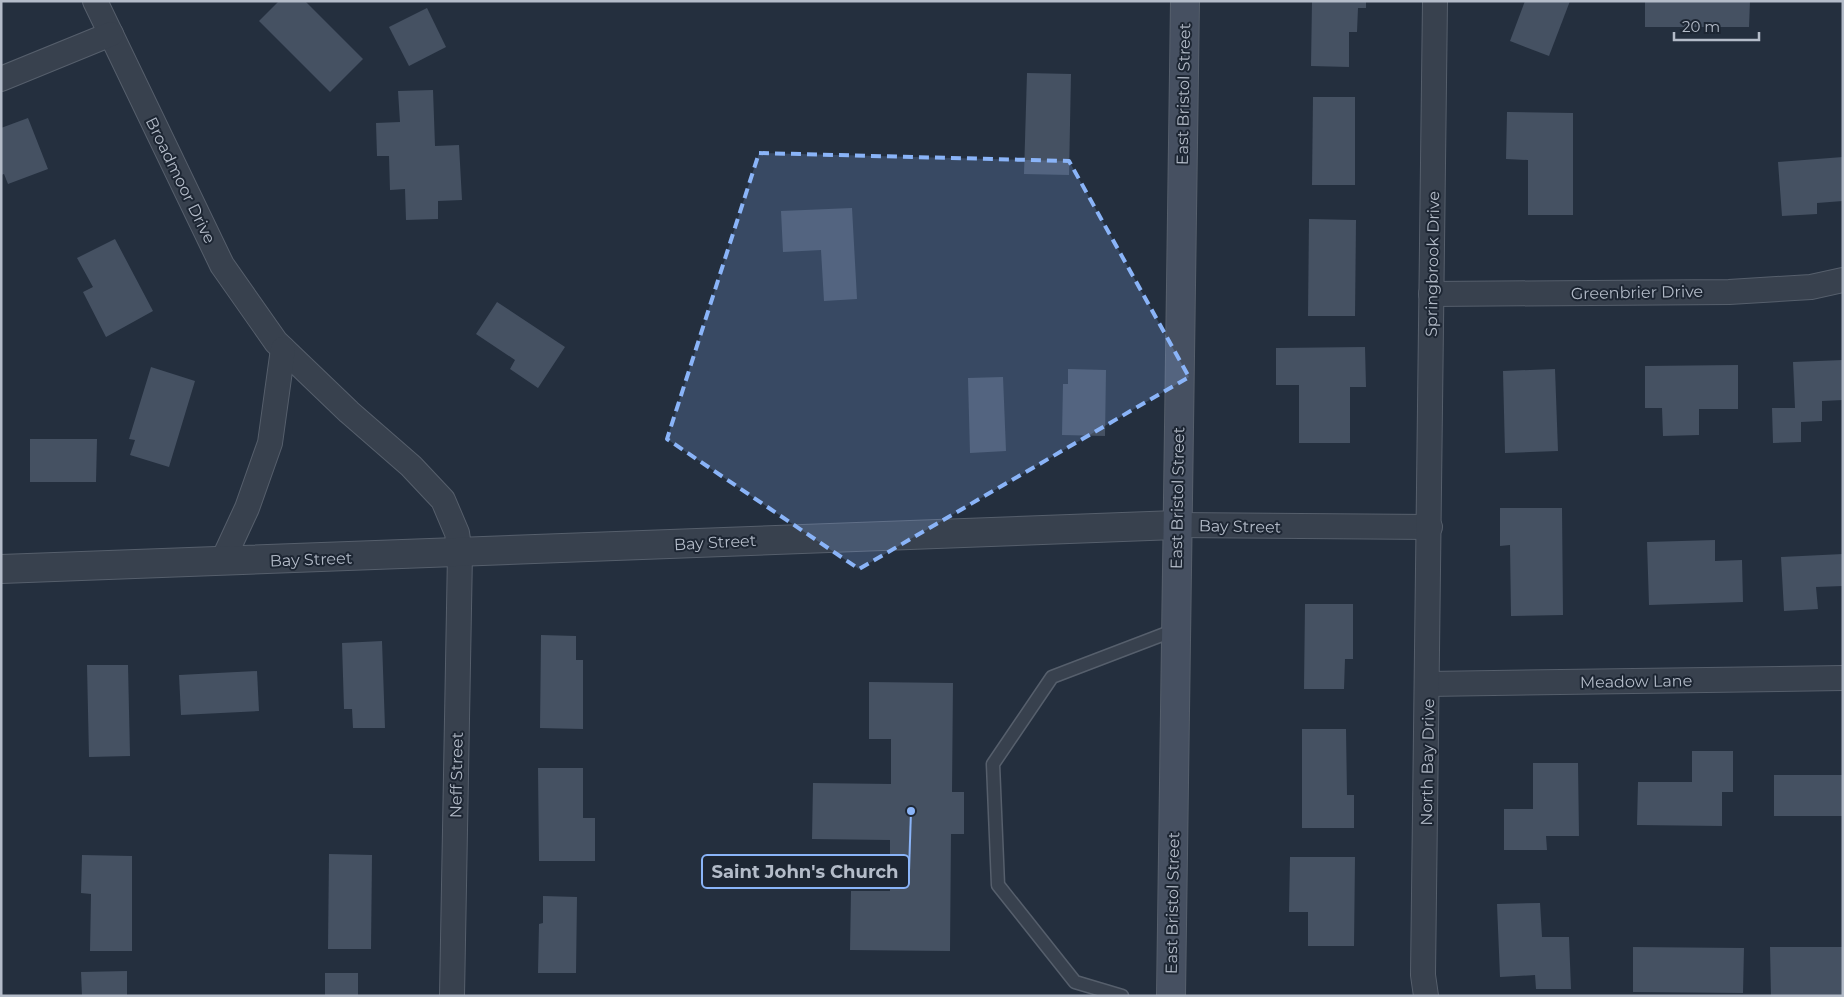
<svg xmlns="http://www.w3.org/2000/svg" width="1844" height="997" viewBox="0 0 1844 997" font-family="Montserrat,sans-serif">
  <rect width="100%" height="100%" fill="#242f3e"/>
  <g fill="#455162">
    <polygon points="279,1 305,1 363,59 330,92 259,21"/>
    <polygon points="1312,1 1366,1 1366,8 1358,8 1357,32 1349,32 1349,67 1311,66"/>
    <polygon points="1525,1 1570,1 1549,56 1510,41"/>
    <polygon points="1645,1 1750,1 1749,27 1645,27"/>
    <polygon points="427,8 446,47 409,66 389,27"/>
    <polygon points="1027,73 1071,74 1069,175 1024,174"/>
    <polygon points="433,90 435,146 459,145 462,200 438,201 438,219 406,220 405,189 390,190 389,156 377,156 376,123 400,122 398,91"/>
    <polygon points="1313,97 1355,97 1355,185 1312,185"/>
    <polygon points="1507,112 1573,113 1573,215 1528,215 1528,160 1506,159"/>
    <polygon points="28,118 48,169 8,184 4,174 1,175 1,128"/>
    <polygon points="1843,157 1843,201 1817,203 1817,214 1782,216 1778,162"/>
    <polygon points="852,208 857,299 824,301 821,250 783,252 781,211"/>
    <polygon points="1309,219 1356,220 1355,316 1308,316"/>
    <polygon points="115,239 153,311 106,337 83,292 93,287 77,258"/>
    <polygon points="497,302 565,347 538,388 510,369 515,360 476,334"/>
    <polygon points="1365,347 1366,387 1350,387 1350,443 1299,443 1299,385 1276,385 1276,348"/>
    <polygon points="1843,360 1843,400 1822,401 1822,421 1801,422 1801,442 1773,443 1772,408 1795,408 1793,362"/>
    <polygon points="1738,365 1738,409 1699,409 1699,435 1663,436 1662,408 1645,408 1645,366"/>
    <polygon points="151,367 195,381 169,467 130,455 135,440 129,439"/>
    <polygon points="1068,369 1106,370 1105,436 1062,435 1063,384 1068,384"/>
    <polygon points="1555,369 1558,451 1505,453 1503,371"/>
    <polygon points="1003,377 1006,451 970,453 968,378"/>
    <polygon points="30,439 97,439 96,482 30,482"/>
    <polygon points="1500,508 1562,508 1563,615 1511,616 1510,545 1500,546"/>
    <polygon points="1715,540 1715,561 1742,560 1743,602 1649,605 1647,542"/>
    <polygon points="1843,554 1843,586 1816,587 1818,609 1784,611 1781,557"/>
    <polygon points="1305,604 1353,604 1353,659 1345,659 1344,689 1304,689"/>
    <polygon points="541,635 576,636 576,660 583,660 583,729 540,728"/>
    <polygon points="382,641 385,728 353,728 352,709 344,709 342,643"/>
    <polygon points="87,665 128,665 130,756 89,757"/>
    <polygon points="257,671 259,711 181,715 179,675"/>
    <polygon points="869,682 953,683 952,792 964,792 964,834 951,834 950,951 850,950 851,891 890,891 890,840 812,839 813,783 891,784 891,739 869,739"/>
    <polygon points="1302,729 1346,729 1347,795 1354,795 1354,828 1302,828"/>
    <polygon points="1692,751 1733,751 1733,792 1722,792 1722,826 1637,825 1638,782 1692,782"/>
    <polygon points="1533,763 1578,763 1579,836 1546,836 1547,850 1504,850 1504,809 1533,809"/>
    <polygon points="538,768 583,768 583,818 595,818 595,861 539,861"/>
    <rect x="1774" y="775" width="69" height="41"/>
    <polygon points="329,854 372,855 371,949 328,949"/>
    <polygon points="82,855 132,856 132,951 90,951 91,894 81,893"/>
    <polygon points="1290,857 1355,857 1354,946 1308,946 1308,912 1289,912"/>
    <polygon points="543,896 577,897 576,973 538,973 539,924 543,923"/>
    <polygon points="1540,903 1542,937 1569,937 1571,989 1536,989 1535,975 1500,977 1497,904"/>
    <polygon points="1633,947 1744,948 1743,993 1633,992"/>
    <polygon points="1770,947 1843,947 1843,996 1771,996"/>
    <polygon points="127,971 127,996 82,996 81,972"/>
    <rect x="325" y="973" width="33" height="23"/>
  </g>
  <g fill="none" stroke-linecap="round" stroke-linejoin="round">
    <defs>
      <polyline id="service" points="1122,996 1075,982 998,885 993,764 1052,677 1175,630"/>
      <g id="minor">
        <polyline points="95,1 222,265 276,342 349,412 411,466 443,500 457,533 460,553 452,996"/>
        <polyline points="1,79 111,34"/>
        <polyline points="1431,294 1729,292 1811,287 1843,280"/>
        <polyline points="1176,525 1430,527"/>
        <polyline points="222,562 247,508 270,443 283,349"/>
        <polyline points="1428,684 1843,678"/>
        <polyline points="1426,996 1423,975 1435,1"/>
      </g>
      <polyline id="tertiary" points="1,569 1176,525"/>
      <polyline id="secondary" points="1171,996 1185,1"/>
    </defs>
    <use href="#service" stroke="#565f6c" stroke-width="15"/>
    <use href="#minor" stroke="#565f6c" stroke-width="26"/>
    <use href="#tertiary" stroke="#565f6c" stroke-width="30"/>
    <use href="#secondary" stroke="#565f6c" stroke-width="30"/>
    <use href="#service" stroke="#38414e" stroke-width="12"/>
    <use href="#minor" stroke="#38414e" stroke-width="24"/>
    <use href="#tertiary" stroke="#38414e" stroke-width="28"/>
    <use href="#secondary" stroke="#465061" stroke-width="28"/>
  </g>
  <path fill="#8ab4f8" fill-opacity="0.2" stroke="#8ab4f8" stroke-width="4" stroke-dasharray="10 6" stroke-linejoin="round" d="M759,153L1069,161L1189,377L859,569L667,439Z"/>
  <g text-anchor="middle" stroke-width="4" stroke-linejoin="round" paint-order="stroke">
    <g font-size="16" fill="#b4bcc9" stroke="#1d2633">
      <text transform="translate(1183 94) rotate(-89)" y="6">East Bristol Street</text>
      <text transform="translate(181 180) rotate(64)" y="6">Broadmoor Drive</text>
      <text transform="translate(1432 264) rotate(-89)" y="6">Springbrook Drive</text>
      <text transform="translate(1637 292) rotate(-1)" y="6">Greenbrier Drive</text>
      <text transform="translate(1177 498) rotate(-89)" y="6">East Bristol Street</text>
      <text transform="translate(1240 526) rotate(1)" y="6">Bay Street</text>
      <text transform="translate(715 542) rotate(-3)" y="6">Bay Street</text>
      <text transform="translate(311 559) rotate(-2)" y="6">Bay Street</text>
      <text transform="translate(1636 681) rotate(-1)" y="6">Meadow Lane</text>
      <text transform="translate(1427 762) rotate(-89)" y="6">North Bay Drive</text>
      <text transform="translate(456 775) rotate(-89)" y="6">Neff Street</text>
      <text transform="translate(1172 903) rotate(-89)" y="6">East Bristol Street</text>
    </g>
  </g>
  <path fill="none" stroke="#8ab4f8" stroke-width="2" d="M911 811L909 871"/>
  <circle fill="#8ab4f8" stroke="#1d2633" stroke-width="2" cx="911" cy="811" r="5"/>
  <rect fill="#1d2633" stroke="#8ab4f8" stroke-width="2" x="702" y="855" width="207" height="33" rx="5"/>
  <g font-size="18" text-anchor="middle" font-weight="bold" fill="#b4bcc9">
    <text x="805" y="878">Saint John's Church</text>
  </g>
  <rect width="1844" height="997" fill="none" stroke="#b4bcc9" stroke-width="5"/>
  <path d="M1674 32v8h85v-8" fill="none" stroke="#b4bcc9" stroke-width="2.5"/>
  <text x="1682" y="32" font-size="15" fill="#b4bcc9" stroke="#1d2633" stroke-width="4" paint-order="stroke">20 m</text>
</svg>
